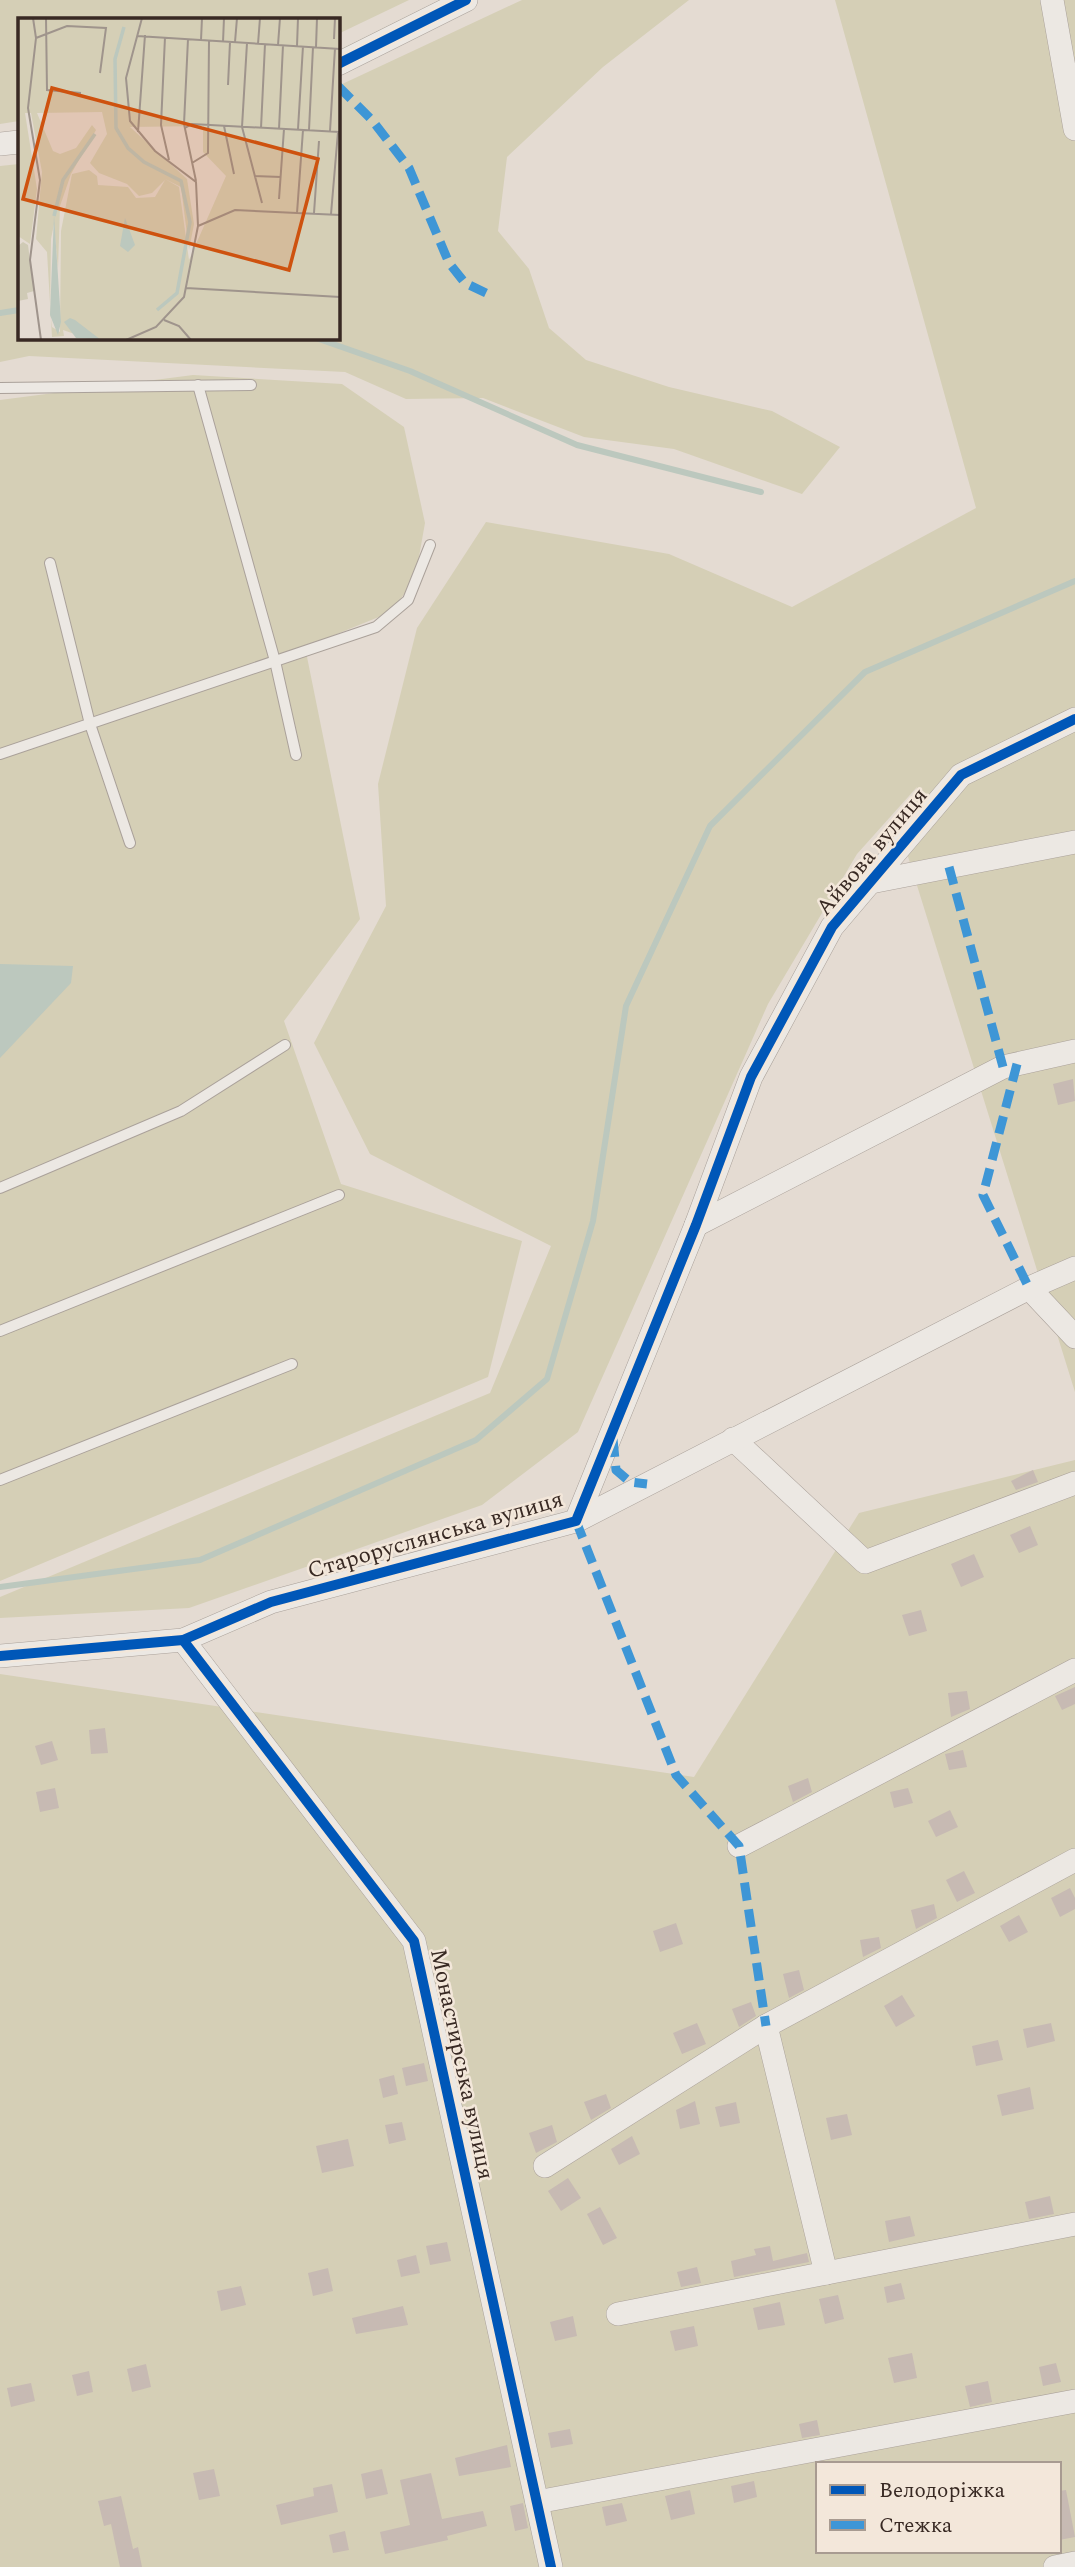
<svg xmlns="http://www.w3.org/2000/svg" width="1075" height="2567" viewBox="0 0 1075 2567" font-family="Spectral,serif">
  <rect width="100%" height="100%" fill="#e4dbd2"/>
  <g fill="#d5cfb6" fill-rule="evenodd">
    <polygon points="0,0 409,0 338,34 338,19 19,19 19,121 0,124"/>
    <polygon points="522,0 689,0 603,67 507,157 498,231 529,269 549,328 586,360 669,387 772,411 840,447 802,494 674,449 584,437 483,398 406,399 345,372 29,356 0,362 0,166 19,164 19,338 338,338 338,86"/>
    <polygon points="835,0 1075,0 1075,1392 905,847 917,787 857,854 768,1004 578,1432 482,1505 189,1608 0,1618 0,1597 490,1393 551,1246 370,1154 314,1043 386,906 378,784 417,628 486,522 669,554 792,607 976,508"/>
    <polygon points="193,375 342,384 404,427 425,523 415,579 391,612 305,647 360,919 284,1021 341,1184 522,1241 488,1377 0,1581 0,400"/>
    <path d="M1075,1460V2567H0V1674L694,1777L859,1513ZM818,2464H1059V2551H818Z"/>
  </g>
  <polygon fill="#bcc8be" points="0,964 73,966 71,983 0,1058"/>
  <g fill="none" stroke-linecap="round" stroke-linejoin="round">
    <g stroke="#bcc8be" stroke-width="6">
      <polyline points="0,313 19,310"/>
      <polyline points="316,338 410,371 577,445 761,492"/>
      <polyline points="0,1587 200,1560 476,1440 547,1379 593,1221 626,1006 710,826 865,672 1075,581"/>
    </g>
  </g>
  <g fill="#c7bab3">
    <polygon points="1073,1079 1075,1101 1058,1105 1053,1084"/>
    <polygon points="1033,1470 1038,1482 1016,1490 1011,1481"/>
    <polygon points="1030,1526 1038,1545 1019,1553 1010,1535"/>
    <polygon points="974,1554 984,1577 961,1587 951,1564"/>
    <polygon points="921,1610 927,1631 909,1636 902,1615"/>
    <polygon points="1075,1687 1075,1704 1062,1710 1055,1696"/>
    <polygon points="967,1691 970,1709 951,1717 948,1693"/>
    <polygon points="105,1728 108,1753 91,1754 89,1730"/>
    <polygon points="52,1741 58,1760 41,1765 35,1746"/>
    <polygon points="963,1750 967,1767 949,1770 945,1754"/>
    <polygon points="808,1778 812,1792 793,1802 788,1786"/>
    <polygon points="55,1788 59,1808 40,1812 36,1792"/>
    <polygon points="908,1788 913,1803 894,1808 890,1792"/>
    <polygon points="950,1810 958,1827 936,1837 928,1821"/>
    <polygon points="964,1871 975,1893 957,1902 946,1880"/>
    <polygon points="1070,1888 1075,1898 1075,1909 1060,1917 1051,1898"/>
    <polygon points="934,1904 937,1918 916,1929 911,1910"/>
    <polygon points="1019,1915 1028,1932 1009,1942 1000,1926"/>
    <polygon points="676,1923 683,1944 660,1952 653,1931"/>
    <polygon points="879,1937 881,1948 863,1957 860,1940"/>
    <polygon points="799,1970 804,1990 789,1998 783,1974"/>
    <polygon points="902,1995 915,2016 896,2027 884,2006"/>
    <polygon points="751,2002 756,2016 739,2027 732,2009"/>
    <polygon points="697,2023 706,2044 682,2054 673,2033"/>
    <polygon points="1051,2023 1055,2041 1027,2048 1023,2029"/>
    <polygon points="998,2040 1003,2060 976,2066 972,2046"/>
    <polygon points="424,2063 428,2081 406,2086 402,2068"/>
    <polygon points="394,2075 398,2094 383,2098 379,2079"/>
    <polygon points="1030,2087 1034,2109 1002,2116 997,2095"/>
    <polygon points="606,2094 611,2108 591,2120 584,2102"/>
    <polygon points="695,2101 700,2124 680,2129 676,2110"/>
    <polygon points="736,2102 740,2123 720,2127 715,2107"/>
    <polygon points="847,2114 852,2135 831,2140 826,2118"/>
    <polygon points="402,2122 406,2140 389,2144 385,2125"/>
    <polygon points="552,2125 557,2142 536,2153 529,2133"/>
    <polygon points="632,2136 640,2154 619,2165 611,2149"/>
    <polygon points="348,2139 354,2166 322,2173 316,2146"/>
    <polygon points="568,2178 581,2198 561,2211 548,2191"/>
    <polygon points="1050,2196 1054,2214 1029,2219 1025,2202"/>
    <polygon points="600,2207 617,2238 603,2245 587,2214"/>
    <polygon points="910,2216 915,2236 889,2242 885,2221"/>
    <polygon points="447,2242 451,2261 430,2265 426,2246"/>
    <polygon points="770,2246 773,2261 807,2253 809,2262 734,2277 731,2261 756,2255 754,2249"/>
    <polygon points="416,2255 420,2273 401,2277 397,2260"/>
    <polygon points="697,2267 701,2283 681,2287 677,2272"/>
    <polygon points="328,2268 333,2291 313,2296 308,2273"/>
    <polygon points="901,2283 905,2299 887,2303 884,2287"/>
    <polygon points="241,2286 246,2305 221,2311 217,2291"/>
    <polygon points="838,2295 844,2319 825,2324 819,2299"/>
    <polygon points="780,2302 785,2325 758,2330 753,2308"/>
    <polygon points="403,2306 408,2325 356,2334 352,2318"/>
    <polygon points="573,2316 577,2336 555,2341 550,2322"/>
    <polygon points="694,2326 698,2346 675,2351 670,2331"/>
    <polygon points="912,2353 917,2378 894,2383 888,2358"/>
    <polygon points="1056,2363 1061,2382 1043,2386 1039,2367"/>
    <polygon points="146,2364 151,2387 132,2392 127,2369"/>
    <polygon points="89,2371 93,2392 77,2396 72,2375"/>
    <polygon points="988,2381 992,2402 970,2407 965,2386"/>
    <polygon points="31,2383 35,2401 11,2407 7,2388"/>
    <polygon points="817,2420 820,2435 802,2438 799,2424"/>
    <polygon points="570,2429 573,2444 551,2448 548,2433"/>
    <polygon points="507,2445 511,2467 459,2476 455,2458"/>
    <polygon points="214,2469 220,2496 199,2500 193,2473"/>
    <polygon points="382,2469 388,2494 366,2499 361,2474"/>
    <polygon points="431,2473 442,2519 483,2511 487,2526 447,2536 448,2540 385,2554 380,2532 410,2525 400,2480"/>
    <polygon points="754,2481 757,2497 734,2503 731,2486"/>
    <polygon points="332,2484 338,2512 281,2525 276,2505 314,2496 313,2488"/>
    <polygon points="690,2490 695,2514 671,2520 665,2496"/>
    <polygon points="1066,2490 1075,2537 1059,2540 1059,2491"/>
    <polygon points="121,2496 133,2549 138,2547 142,2567 120,2567 111,2524 104,2526 98,2501"/>
    <polygon points="523,2503 528,2528 515,2531 510,2506"/>
    <polygon points="622,2503 627,2521 606,2526 602,2507"/>
    <polygon points="345,2531 349,2550 333,2553 329,2535"/>
  </g>
  <g fill="none" stroke-linecap="round" stroke-linejoin="round">
    <defs>
      <g id="lane">
        <polyline points="198,385 275,661 296,755"/>
        <polyline points="0,388 251,385"/>
        <polyline points="50,563 90,724 130,843"/>
        <polyline points="0,754 376,627 408,600 430,545"/>
        <polyline points="0,1188 181,1111 285,1045"/>
        <polyline points="0,1331 339,1195"/>
        <polyline points="0,1480 292,1364"/>
      </g>
      <g id="street">
        <polyline points="1052,0 1075,129"/>
        <polyline points="338,64 466,0"/>
        <polyline points="0,144 19,142"/>
        <polyline points="871,882 1075,842"/>
        <polyline points="696,1225 1003,1067 1075,1051"/>
        <polyline points="1029,1288 1075,1337"/>
        <polyline points="733,1439 865,1562 1075,1483"/>
        <polyline points="576,1521 1029,1288 1075,1268"/>
        <polyline points="183,1640 414,1941 551,2567"/>
        <polyline points="0,1656 183,1640 271,1602 576,1521 696,1225 751,1077 832,927 961,775 1075,719"/>
        <polyline points="739,1846 1075,1670"/>
        <polyline points="766,2026 826,2273"/>
        <polyline points="545,2166 766,2026 1075,1860"/>
        <polyline points="618,2314 1075,2224"/>
        <polyline points="537,2502 1075,2401"/>
        <polyline points="1055,2567 1075,2563"/>
      </g>
    </defs>
    <use href="#lane" stroke="#aaa19a" stroke-width="12"/>
    <use href="#street" stroke="#aaa19a" stroke-width="24"/>
    <use href="#lane" stroke="#ece8e3" stroke-width="10"/>
    <use href="#street" stroke="#ece8e3" stroke-width="23"/>
    <g stroke="#3e96d6" stroke-width="9" stroke-dasharray="18 9" stroke-linecap="butt">
      <polyline points="338,86 372,120 409,168 449,263 465,283 486,293"/>
      <polyline points="949,867 1003,1067"/>
      <polyline points="1017,1064 983,1195 1029,1288"/>
      <polyline points="613,1439 616,1470 630,1482 647,1484"/>
      <polyline points="576,1521 676,1775 739,1846 766,2026"/>
    </g>
    <defs>
      <g id="cycleway">
        <polyline points="338,64 466,0"/>
        <polyline points="183,1640 414,1941 551,2567"/>
        <polyline points="0,1656 183,1640 271,1602 576,1521 696,1225 751,1077 832,927 961,775 1075,719"/>
      </g>
    </defs>
    <use href="#cycleway" stroke="#f3e7da" stroke-width="15"/>
    <use href="#cycleway" stroke="#0057b8" stroke-width="10"/>
  </g>
  <g text-anchor="middle" stroke-width="5" stroke-linejoin="round" paint-order="stroke">
    <g font-size="23" fill="#382923" stroke="#f3e7da">
      <text transform="translate(871 851) rotate(-50)" y="8">Айвова вулиця</text>
      <text transform="translate(435 1534) rotate(-16)" y="8">Староруслянська вулиця</text>
      <text transform="translate(463 2064) rotate(78)" y="8">Монастирська вулиця</text>
    </g>
  </g>
  <g transform="translate(18 18)">
    <rect width="322" height="322" fill="#e4dbd2"/>
    <path d="M0,0H322V322H74L45,312L46,318L34,319L29,234L18,221L24,154L13,95H7L19,171L12,226L0,218ZM84,94L89,116L72,145L81,155L109,166L121,178L134,175L147,162L137,179L118,180L110,169L80,167L79,158L71,152L54,156L43,213L42,314L34,309L32,294L33,221L36,206L40,251L42,188L53,156L78,112L74,107L58,130L42,136L35,133L19,95ZM185,108V134L208,158L171,242L161,169L147,161L163,169L171,232L176,206L169,161L112,109Z" fill="#d5cfb6" fill-rule="evenodd"/>
    <path d="M5,224L10,227L16,273L9,275L10,281L0,283V228Z" fill="#cfcab5"/>
    <path d="M36,197L43,304L40,317L32,297ZM107,200L117,227L110,234L102,228ZM52,300L57,302L83,322L58,320L46,304Z" fill="#bcc8be"/>
    <path fill="none" stroke="#bcc8be" stroke-width="3.5" d="M106,9L97,41L98,110L110,130L126,144L163,163L172,204L159,275L139,292M36,198L45,162L77,116"/>
    <path fill="none" stroke="#9f948c" stroke-width="2" d="M15,0L18,20L10,90L22,162L12,242L23,322M28,0L29,72L63,75M119,18L322,31M147,19L143,107L151,142M18,20L49,8L88,10L82,55M170,21L166,106L178,163M316,21L317,0M183,22L184,0M205,24L206,0M217,24L219,0M229,25L224,109L244,185M240,26L242,0M260,27L262,0M279,28L280,0M298,29L299,0M210,67L212,24M206,108L216,156M167,110L174,106L322,114M243,110L247,26M261,111L265,27M280,111L285,28M291,112L295,29M312,113L317,30M120,114L127,17M174,145L190,135L191,22M236,158L263,159M261,181L266,111M279,195L285,112M296,195L301,123M313,196L320,114M180,208L217,192L322,197M168,270L322,279M146,302L161,308L173,322M108,322L138,309L166,279L180,208L178,164L137,133L112,103L108,60L124,0"/>
    <path fill="#ce520f" fill-opacity="0.15" stroke="#ce520f" stroke-width="3.5" d="M34,70L300,141L271,252L5,181Z"/>
    <rect width="322" height="322" fill="none" stroke="#382923" stroke-width="3.5"/>
  </g>
  <rect x="816" y="2462" width="245" height="91" fill="#f3e7da" stroke="#a89b91" stroke-width="2"/>
  <rect x="830" y="2485" width="35" height="10" fill="#0057b8" stroke="#a89b91" stroke-width="2"/>
  <text x="879" y="2497" font-size="21" fill="#382923">Велодоріжка</text>
  <rect x="830" y="2520" width="35" height="10" fill="#3e96d6" stroke="#a89b91" stroke-width="2"/>
  <text x="879" y="2532" font-size="21" fill="#382923">Стежка</text>
</svg>
